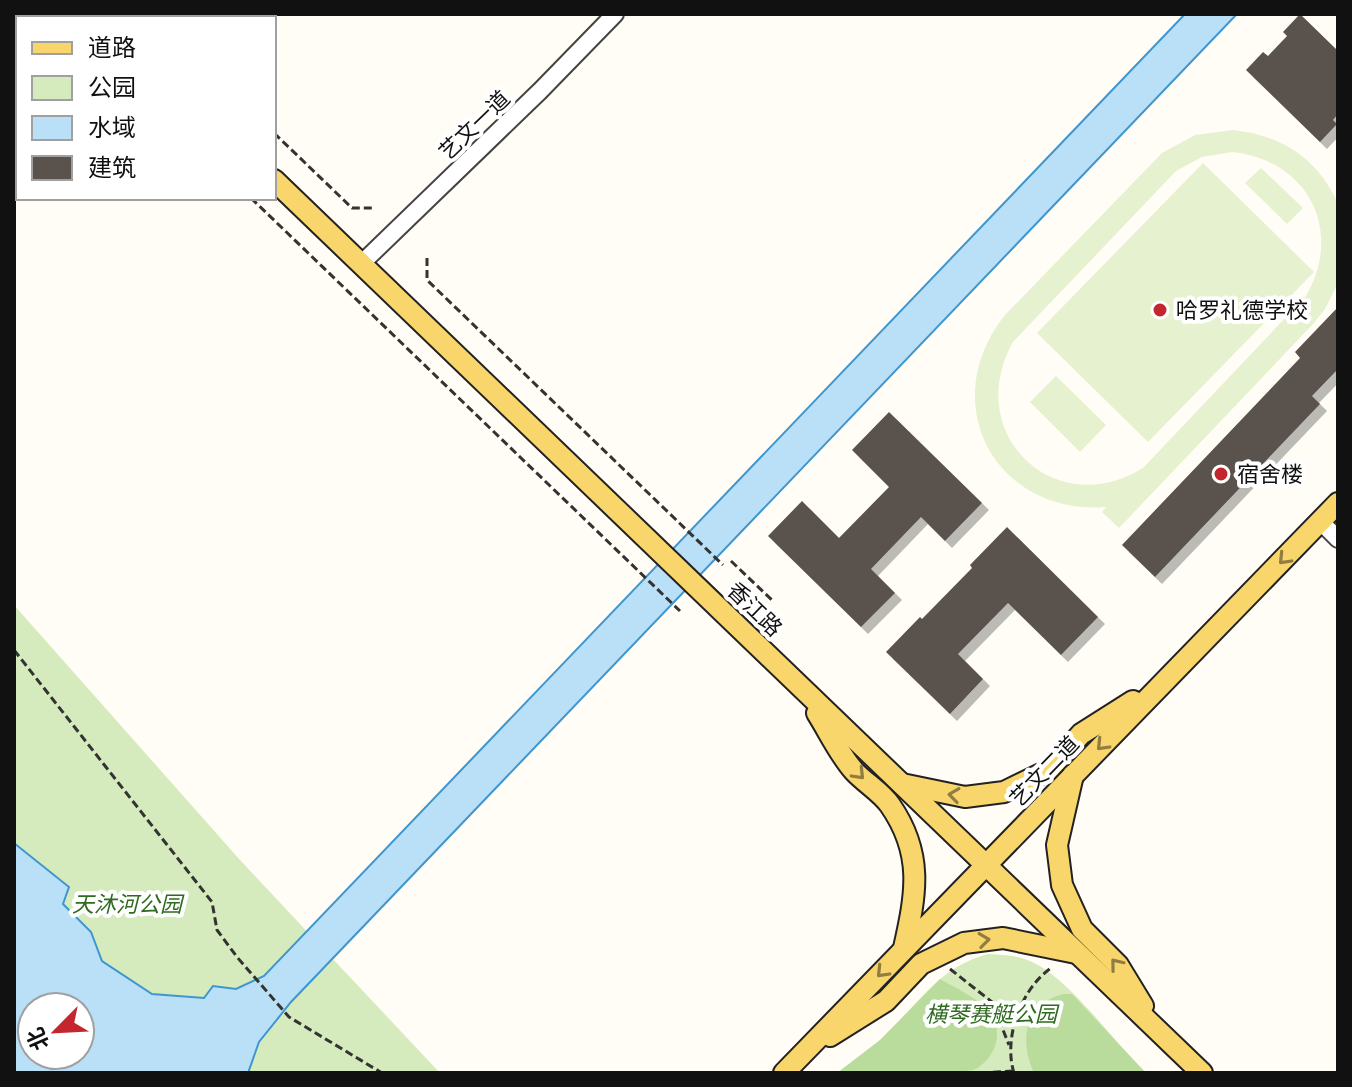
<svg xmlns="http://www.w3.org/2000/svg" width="1352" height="1087" viewBox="0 0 1352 1087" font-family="'Times New Roman','Noto Sans SC',serif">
  <defs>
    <filter id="shadow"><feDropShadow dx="7" dy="7" stdDeviation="0" flood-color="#0004"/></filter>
  </defs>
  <rect width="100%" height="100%" fill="#fffdf5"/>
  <g fill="#d5ebbd" fill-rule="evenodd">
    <path d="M14,605L240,860L440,1073H14ZM32,1007H80V1055H32Z"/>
    <path d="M988,954C1002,955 1017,955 1030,961C1071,979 1113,1042 1146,1073H837C852,1062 868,1051 882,1039C919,1004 937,968 988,954Z"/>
  </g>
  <g fill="#b9dc9c">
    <path d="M940,979C964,993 1004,1008 996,1043C993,1054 984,1066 973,1070C963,1072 951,1071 942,1072C907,1074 872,1073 837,1073L880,1040Z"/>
    <path d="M1063,994H1072L1146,1073H1034C1019,1041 1024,1004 1063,994Z"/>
  </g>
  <g fill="#e6f2cf" fill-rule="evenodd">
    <path d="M1233,130C1270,134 1301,148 1324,179C1329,187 1337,198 1338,207C1341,231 1338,259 1338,283L1325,309L1314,323L1119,528L1102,512L1106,507C995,515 935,403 1005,315L1162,153L1195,135ZM1232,152C1308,160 1344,230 1306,296L1143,468C1054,523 962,433 1013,342L1176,171L1202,157Z"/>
    <polygon points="1203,163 1314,272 1148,442 1037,333"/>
    <polygon points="1261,168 1303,208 1287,224 1245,183"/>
    <polygon points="1056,376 1106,425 1080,452 1030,402"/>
  </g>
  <path fill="#b9e0f7" stroke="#3f96cf" stroke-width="2" fill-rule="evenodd" d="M1185,14H1237L291,1002L259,1042L248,1073H14V843L69,887L63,904L91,932L102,961L152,994L204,998L213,986L236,989L264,976ZM32,1007H80V1055H32Z"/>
  <g fill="#5a524d" filter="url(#shadow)">
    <polygon points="1300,14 1338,51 1338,114 1333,120 1337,124 1320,142 1246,70 1263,52 1268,56 1287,36 1283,32"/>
    <polygon points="1338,307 1338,369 1312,396 1320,404 1155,577 1122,545 1300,358 1295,352"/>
    <polygon points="889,412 982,503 945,541 921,517 871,569 895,593 861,627 768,536 802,501 839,538 889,487 852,450"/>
    <polygon points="1007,527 1098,617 1061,655 1008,603 958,654 983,679 950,714 886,652 920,617 922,619 972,568 970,565"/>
  </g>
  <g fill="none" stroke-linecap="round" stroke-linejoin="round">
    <defs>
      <g id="minor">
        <polyline points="361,264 540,91 615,14"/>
        <polyline points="1320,521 1338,539"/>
      </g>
      <g id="major">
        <polyline points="101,14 105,18"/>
        <polyline points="274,180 1202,1073"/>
        <path d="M817,713C829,732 839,754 854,771C865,783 881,792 890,805C924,854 916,894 904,948"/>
        <polyline points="1073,775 1057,845 1062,885 1082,929 1118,965 1143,1006"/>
        <polyline points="902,784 965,797 1004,792 1047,771 1081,734 1133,701"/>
        <polyline points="830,1036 886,1001 921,964 964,943 1003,938 1076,953"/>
        <polyline points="784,1073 1338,503"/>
      </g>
    </defs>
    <use href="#minor" stroke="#444" stroke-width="20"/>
    <use href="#major" stroke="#222" stroke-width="24"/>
    <g stroke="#333" stroke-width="3" stroke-dasharray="8 4" stroke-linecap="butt">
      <polyline points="60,14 64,18"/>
      <polyline points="150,14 154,18"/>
      <polyline points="274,133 352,208 374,208"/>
      <polyline points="251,198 680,611"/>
      <polyline points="427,258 427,280 723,565"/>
      <polyline points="731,561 773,601"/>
      <polyline points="14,650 212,902 217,930 237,957 289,1017 382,1073"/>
      <polyline points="950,969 992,1002 1009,1045"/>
      <polyline points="981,1073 1013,1071"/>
      <path d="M1014,1073C1003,1038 1021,989 1051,968"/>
    </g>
    <use href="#minor" stroke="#fff" stroke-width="16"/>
    <use href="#major" stroke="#f9d66b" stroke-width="20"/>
  </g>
  <defs><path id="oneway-chevron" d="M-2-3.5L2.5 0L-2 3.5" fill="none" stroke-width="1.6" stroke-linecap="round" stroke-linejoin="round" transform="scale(2)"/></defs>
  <g stroke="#917d42">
    <use href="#oneway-chevron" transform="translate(1284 559) rotate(134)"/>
    <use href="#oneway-chevron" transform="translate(1102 745) rotate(134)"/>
    <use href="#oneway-chevron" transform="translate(859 774) rotate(46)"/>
    <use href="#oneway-chevron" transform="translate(954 795) rotate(-172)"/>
    <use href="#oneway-chevron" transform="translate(984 940) rotate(-7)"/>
    <use href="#oneway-chevron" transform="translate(1116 964) rotate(-129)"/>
    <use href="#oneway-chevron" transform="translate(882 972) rotate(134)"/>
  </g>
  <g fill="#c4262e" stroke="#fff" stroke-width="3">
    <circle cx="1160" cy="310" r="8"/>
    <circle cx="1221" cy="474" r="8"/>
  </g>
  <g text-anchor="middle" stroke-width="8" stroke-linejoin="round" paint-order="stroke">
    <g font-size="22" fill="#111" stroke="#fff">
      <text transform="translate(474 125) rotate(-44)" y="8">艺文一道</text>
      <text transform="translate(755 609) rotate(44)" y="8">香江路</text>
      <text transform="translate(1044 771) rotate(-46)" y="8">艺文二道</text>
    </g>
    <g font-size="22" fill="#111" stroke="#fff" text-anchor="start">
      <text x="1176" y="318">哈罗礼德学校</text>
      <text x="1237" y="482">宿舍楼</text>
    </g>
    <g font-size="22" font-style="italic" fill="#2f6b1f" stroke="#fff">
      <text x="127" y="912">天沐河公园</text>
      <text x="991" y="1022">横琴赛艇公园</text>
    </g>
  </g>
  <rect width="1352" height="1087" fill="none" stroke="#111111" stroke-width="32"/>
  <rect x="16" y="16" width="260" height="184" fill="#ffffff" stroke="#a0a0a0" stroke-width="2"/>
  <rect x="32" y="42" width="40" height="12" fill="#f9d66b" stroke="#a0a0a0" stroke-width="2"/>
  <text x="88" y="56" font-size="24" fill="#111111">道路</text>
  <rect x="32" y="76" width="40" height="24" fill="#d5ebbd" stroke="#a0a0a0" stroke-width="2"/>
  <text x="88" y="96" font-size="24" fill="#111111">公园</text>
  <rect x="32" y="116" width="40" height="24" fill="#b9e0f7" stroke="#a0a0a0" stroke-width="2"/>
  <text x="88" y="136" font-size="24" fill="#111111">水域</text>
  <rect x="32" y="156" width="40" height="24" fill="#5a524d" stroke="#a0a0a0" stroke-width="2"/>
  <text x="88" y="176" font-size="24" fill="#111111">建筑</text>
  <g transform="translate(56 1031) rotate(246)"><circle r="38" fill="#ffffff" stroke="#a0a0a0" stroke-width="2"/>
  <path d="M0-6L14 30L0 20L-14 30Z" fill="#c4262e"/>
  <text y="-12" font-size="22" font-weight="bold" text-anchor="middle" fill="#111111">北</text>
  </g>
</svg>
